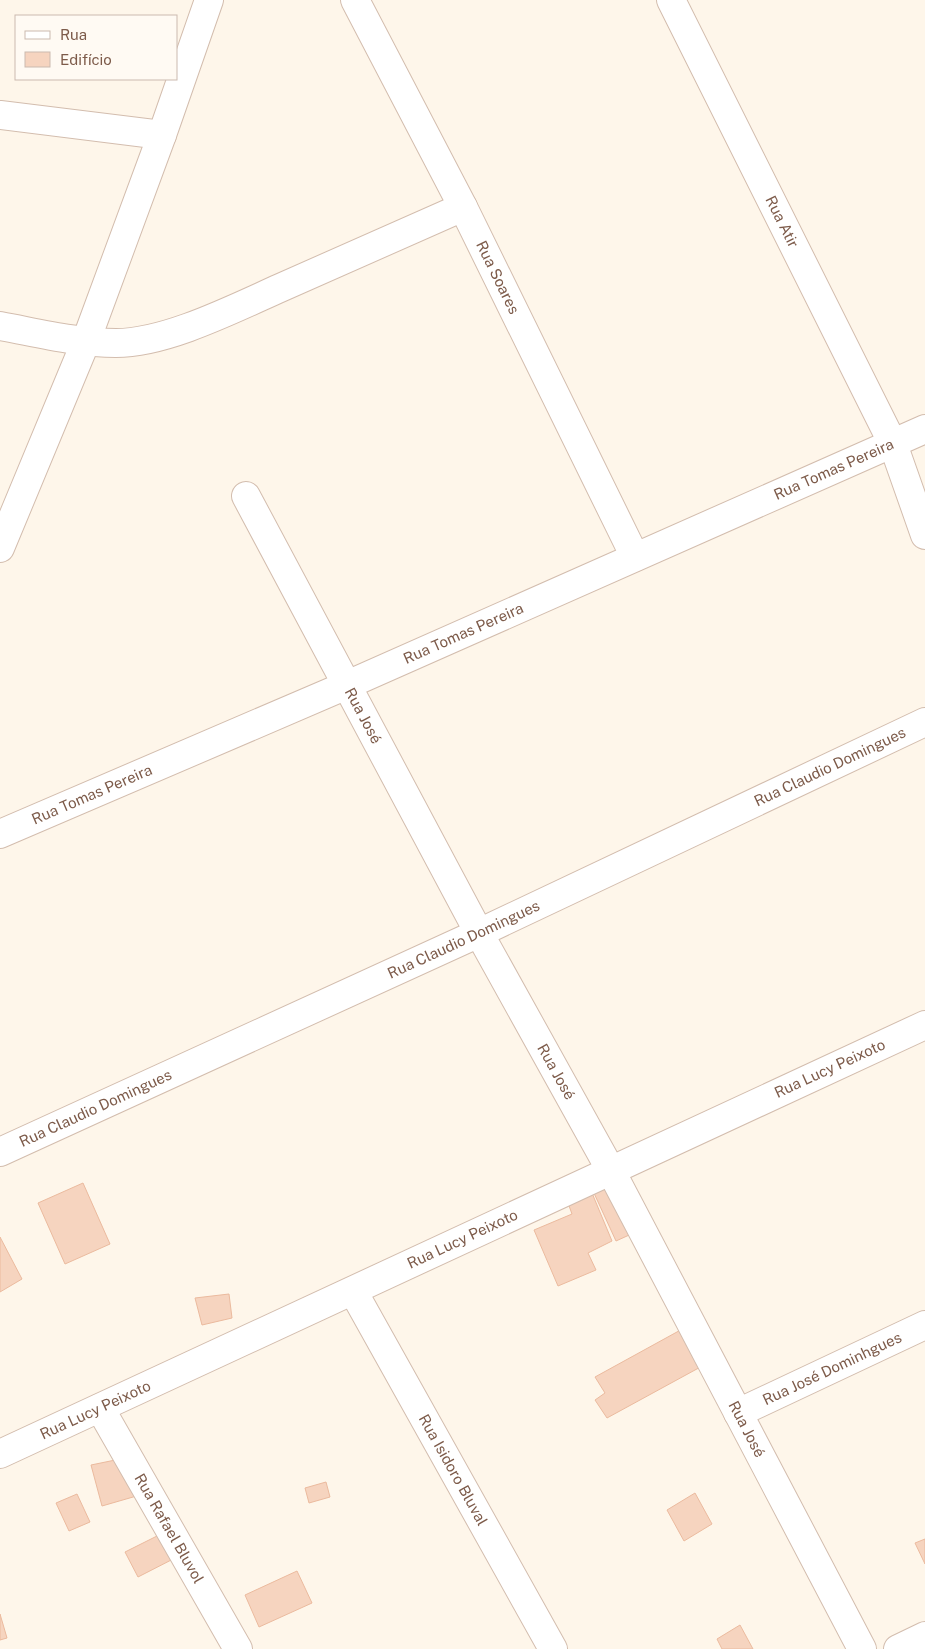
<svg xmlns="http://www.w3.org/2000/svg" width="925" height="1649" viewBox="0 0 925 1649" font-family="'Public Sans',sans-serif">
  <rect width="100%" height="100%" fill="#fef6ea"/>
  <g fill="#f6d4bf" stroke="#ebba9e">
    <polygon points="614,1181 638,1231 616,1241 593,1191"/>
    <polygon points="83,1183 110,1244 65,1264 38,1203"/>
    <polygon points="592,1193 612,1241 588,1253 596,1270 558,1286 534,1230 572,1214 568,1203"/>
    <polygon points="0,1237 22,1279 0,1292"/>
    <polygon points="229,1294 232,1318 202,1325 195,1298"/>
    <polygon points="686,1327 706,1364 607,1418 595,1400 605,1393 595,1377"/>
    <polygon points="125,1458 140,1495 102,1506 91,1465"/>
    <polygon points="326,1482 330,1497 309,1503 305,1488"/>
    <polygon points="695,1493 712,1524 684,1541 667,1510"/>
    <polygon points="77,1494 90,1522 69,1531 56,1503"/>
    <polygon points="167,1531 179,1556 138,1577 125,1552"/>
    <polygon points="925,1539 925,1564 915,1543"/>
    <polygon points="297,1571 312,1603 259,1627 245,1595"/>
    <polygon points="0,1614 7,1638 0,1640"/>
    <polygon points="740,1625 753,1649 722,1649 717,1639"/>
  </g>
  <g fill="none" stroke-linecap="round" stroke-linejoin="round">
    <defs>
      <g id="minor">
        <path id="s1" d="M355,0L463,207L635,557"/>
        <path id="s2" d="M671,0L893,444L925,535"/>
        <polyline points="0,115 162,135"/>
        <path d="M0,326C38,333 77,343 116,343C166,343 233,309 280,288C341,261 402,234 463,207"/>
        <path id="s3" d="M246,496L479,933L610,1169L862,1649"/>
        <polyline points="0,548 86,341 162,135 209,0"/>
        <path id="s4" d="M0,834L347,685L925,429"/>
        <path id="s5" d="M0,1152L479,933L925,722"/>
        <path id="s6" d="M353,1291L553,1649"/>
        <path id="s7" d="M100,1408L238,1649"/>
        <path id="s8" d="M738,1413L925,1325"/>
        <path id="s9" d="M0,1454C309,1312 616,1166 925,1025"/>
        <polyline points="898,1649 925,1636"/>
      </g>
    </defs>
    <use href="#minor" stroke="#d3bdae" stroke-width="30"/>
    <use href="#minor" stroke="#fff" stroke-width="28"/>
  </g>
  <g text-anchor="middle" stroke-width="4.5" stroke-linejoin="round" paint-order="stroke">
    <g font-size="15" fill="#7d5b4a" stroke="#fffaf3">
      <text dy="5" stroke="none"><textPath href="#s2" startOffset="248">Rua Atir</textPath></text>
      <text dy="5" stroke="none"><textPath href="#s1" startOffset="312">Rua Soares</textPath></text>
      <text dy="5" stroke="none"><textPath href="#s4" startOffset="910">Rua Tomas Pereira</textPath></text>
      <text dy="5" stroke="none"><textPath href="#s4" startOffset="505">Rua Tomas Pereira</textPath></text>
      <text dy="5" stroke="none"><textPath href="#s3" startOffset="249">Rua José</textPath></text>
      <text dy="5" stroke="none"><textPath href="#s5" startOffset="915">Rua Claudio Domingues</textPath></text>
      <text dy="5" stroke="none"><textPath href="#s4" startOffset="100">Rua Tomas Pereira</textPath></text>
      <text dy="5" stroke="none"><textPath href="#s5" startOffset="510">Rua Claudio Domingues</textPath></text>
      <text dy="5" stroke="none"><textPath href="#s9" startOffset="915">Rua Lucy Peixoto</textPath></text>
      <text dy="5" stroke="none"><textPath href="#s3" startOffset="654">Rua José</textPath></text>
      <text dy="5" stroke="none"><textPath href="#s5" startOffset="105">Rua Claudio Domingues</textPath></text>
      <text dy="5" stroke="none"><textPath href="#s9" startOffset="510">Rua Lucy Peixoto</textPath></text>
      <text dy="5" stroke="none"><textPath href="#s8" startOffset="104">Rua José Dominhgues</textPath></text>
      <text dy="5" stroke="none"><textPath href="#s9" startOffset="105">Rua Lucy Peixoto</textPath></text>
      <text dy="5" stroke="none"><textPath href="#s3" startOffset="1059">Rua José</textPath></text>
      <text dy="5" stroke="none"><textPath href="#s6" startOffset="205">Rua Isidoro Bluval</textPath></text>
      <text dy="5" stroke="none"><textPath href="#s7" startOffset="139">Rua Rafael Bluvol</textPath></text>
    </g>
  </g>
  <rect x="15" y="15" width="162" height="65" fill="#fffaf3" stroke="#cbbaaf"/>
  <rect x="25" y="31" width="25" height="8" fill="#ffffff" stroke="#cbbaaf"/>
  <text x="60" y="40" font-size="15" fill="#7d5b4a">Rua</text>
  <rect x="25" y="52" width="25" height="15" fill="#f6d4bf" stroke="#cbbaaf"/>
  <text x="60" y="65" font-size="15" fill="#7d5b4a">Edifício</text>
</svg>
